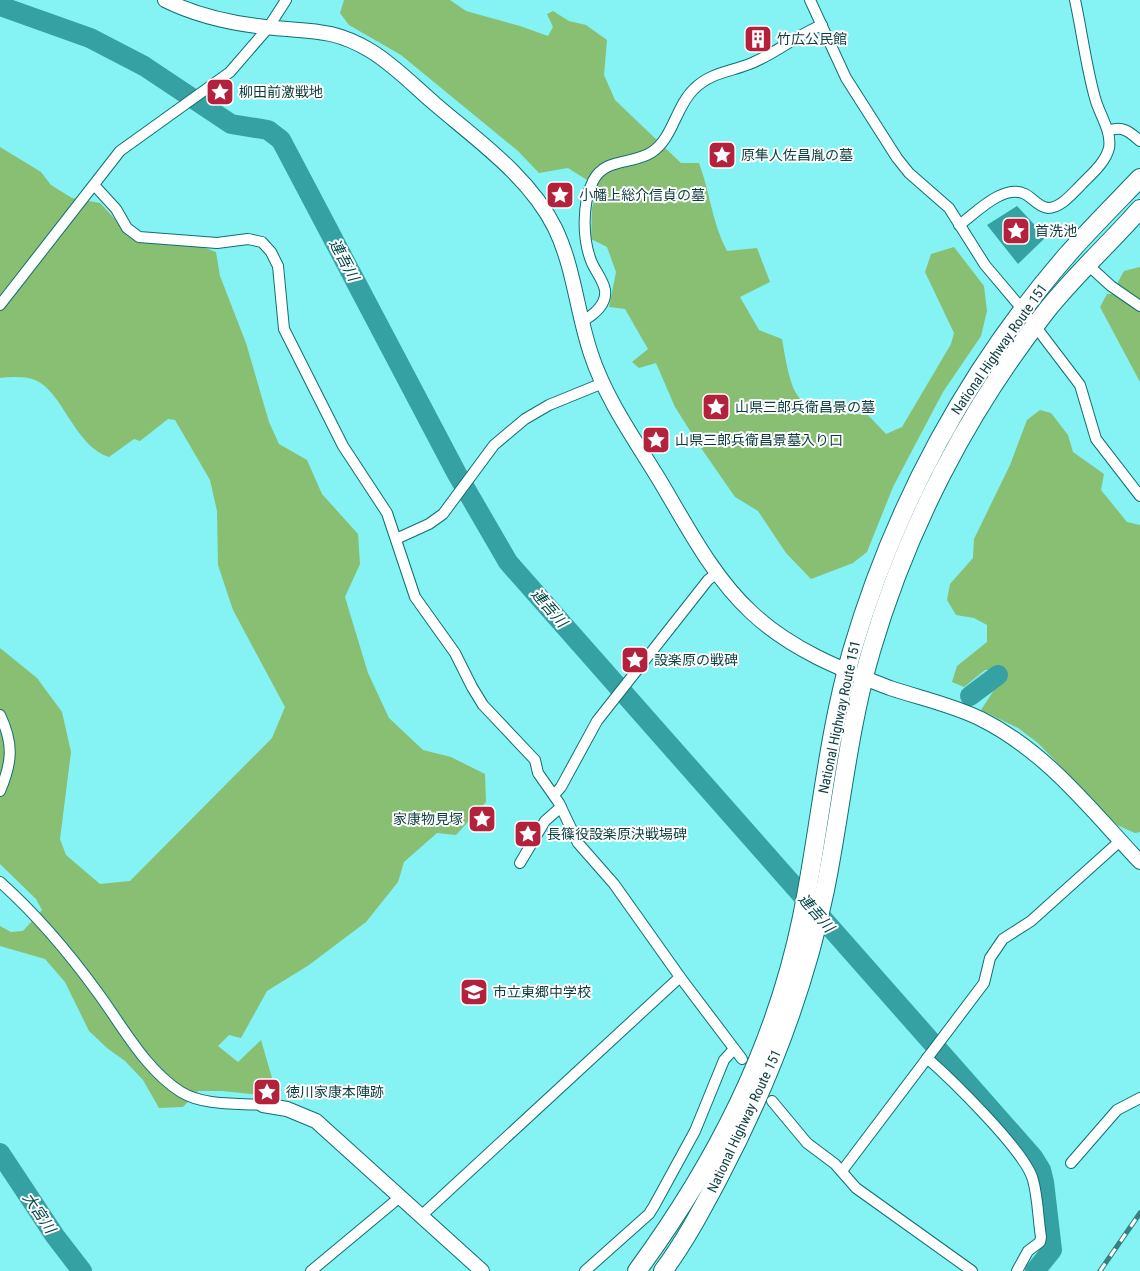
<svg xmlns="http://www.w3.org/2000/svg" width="1140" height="1271" viewBox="0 0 1140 1271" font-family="'Roboto Condensed','Noto Sans JP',sans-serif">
  <rect width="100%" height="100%" fill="#85f2f4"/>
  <g fill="#88bf73">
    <path d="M344,0H450L466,11L520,26L548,36L553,27L547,14L553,11L569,21L586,25L607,40L604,75L615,100L681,163H699C710,192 712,223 727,251L757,248L770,282L740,297L759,330L782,339C794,409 797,410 868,415L886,434L902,427L951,344L954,333L925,272L931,254L954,247L984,286L987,311L981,336L943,392L916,443L893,487L867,552L853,563L811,579L786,553L758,511L735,497L699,445L675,407L656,363L639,368L632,362L648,349L625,309L609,307L616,272L607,247L591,239L592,208L598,187L568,168L539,173L518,151L401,55L349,25L340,13Z"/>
    <path d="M0,147L41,172L51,185L72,198L100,203L125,230L197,245L216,252L220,276L246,343L269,422L279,444L307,460L322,494L358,534L360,564L345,597L368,673L389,718L423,750L451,757L485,774L486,802L456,835L437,833L404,862L398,882L366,922L309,965L267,991L241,1038L229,1035L218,1046L238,1062L261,1040L272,1078L262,1095L222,1091H198L183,1107L159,1108L143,1080L125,1061L107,1048L89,1031L65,982L45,959L0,946V926L11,932L23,931L42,910L36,899L0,864V648L37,678L62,712L71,752L60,839L66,855L100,884L130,881L272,738L285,707L233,610L218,565L217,511L210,480L175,420L168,419L140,441L134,439L109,457C74,446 62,390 35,380C24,376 11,377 0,378Z"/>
    <polygon points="1140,267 1140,382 1100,307 1107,294 1116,294 1118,282 1124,271"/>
    <polygon points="1040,410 1051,413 1068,435 1073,452 1104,474 1101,490 1127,522 1140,525 1140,832 1135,833 1117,825 1038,743 1018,728 981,710 998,684 999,670 985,670 964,687 952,682 957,666 987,642 987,625 974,618 956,615 947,600 950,584 973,558 974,539 1010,465 1027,420"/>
  </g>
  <polygon fill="#36a1a3" points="1017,206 1046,237 1018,264 987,225"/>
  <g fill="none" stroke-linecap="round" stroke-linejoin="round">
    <g stroke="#36a1a3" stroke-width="20">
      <polyline points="0,6 90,38 144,66 231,124 268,130 281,140 457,474 508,562 1033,1157 1041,1170 1044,1182 1052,1250 1035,1271"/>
      <polyline points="970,696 998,675"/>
      <polyline points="0,1153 55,1236 82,1271"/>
    </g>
    <defs>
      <g id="street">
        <polyline points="810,0 846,78 897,158 909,173 949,208 985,265 1023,310 1080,385 1096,439 1140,496"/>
        <path d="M1108,131C1122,125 1130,132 1140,141"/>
        <polyline points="95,186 116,209 127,228 139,237 217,243 248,239 262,242 271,252 278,266 284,329 343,446 387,513 415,597 455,653 472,687 483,705 535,760 538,773 559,803 578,843 614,884 680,977 742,1059"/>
        <path d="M959,225C975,214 1003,183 1025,194C1033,198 1038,207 1048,208C1060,208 1071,195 1079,187C1089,176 1105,164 1109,148C1112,131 1099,114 1095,98C1086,66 1082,32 1075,0"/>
        <polyline points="1088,265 1111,286 1140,306"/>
        <polyline points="0,305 120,151 230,72 268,28 286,0"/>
        <path d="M581,322C592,316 607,305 605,290C603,280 596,272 592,263C582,240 582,203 593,181C605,157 633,165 652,152C673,138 676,106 694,89C711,72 731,72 752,63C776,53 797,35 822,25"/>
        <polyline points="396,539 429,524 443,514 494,445 525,419 549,405 603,383"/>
        <path d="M0,715C14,744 12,763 0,791"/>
        <polyline points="554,795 561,787 597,721 708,580 717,573"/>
        <polyline points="520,863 545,821 561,807"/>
        <path d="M0,882C37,915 69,953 98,993C123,1027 145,1069 181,1092C204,1106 238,1103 263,1105"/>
        <path d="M927,1058C951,1079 1026,1152 1033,1180C1038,1198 1038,1218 1041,1237L1040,1242L1028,1251L1017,1271"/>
        <polyline points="772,1101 807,1143 835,1164 856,1188 972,1271"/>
        <polyline points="1071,1163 1117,1110 1140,1098"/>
        <polyline points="842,1171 984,983 990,958 1003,939 1031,921 1120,841"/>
        <polyline points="421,1216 680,977"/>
        <polyline points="311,1271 400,1197"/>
        <polyline points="585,1271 649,1214 654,1206 695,1131 724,1060 734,1049"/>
      </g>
      <g id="secondary">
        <path d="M165,0C197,16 229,23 265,27C307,32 332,27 371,51C394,65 414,86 435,104C477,140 530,177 555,228C574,267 577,313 591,354C605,397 633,437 657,476C685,522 711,575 751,612C790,649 840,669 890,688C920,698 953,705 981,719C1047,752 1091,810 1140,862"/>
        <polyline points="263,1105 287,1109 316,1121 482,1271"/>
      </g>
      <g id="highway">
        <path d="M637,1271C716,1163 775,1048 802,917C820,829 827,738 852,651C895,505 968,369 1068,254C1091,228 1116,203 1140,178"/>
        <path d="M663,1271C684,1243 701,1211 718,1179C766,1088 804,992 825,890C841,811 848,729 871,651C907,528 968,410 1047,310C1076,274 1110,243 1140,209"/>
      </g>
    </defs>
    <use href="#street" stroke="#0f6f72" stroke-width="12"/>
    <use href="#secondary" stroke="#0f6f72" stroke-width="16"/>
    <use href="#highway" stroke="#0f6f72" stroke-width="20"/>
    <use href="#street" stroke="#fff" stroke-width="10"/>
    <use href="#secondary" stroke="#fff" stroke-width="14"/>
    <use href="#highway" stroke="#fff" stroke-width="18"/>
    <defs>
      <polyline id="rail" points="1100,1271 1140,1213"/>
    </defs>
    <use href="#rail" stroke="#387f80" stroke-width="5"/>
    <use href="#rail" stroke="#fefefe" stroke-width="3" stroke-dasharray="9" stroke-linecap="butt"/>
  </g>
  <defs>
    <symbol id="building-square" viewBox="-11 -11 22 22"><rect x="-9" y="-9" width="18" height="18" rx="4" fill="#b4213c" stroke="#fefefe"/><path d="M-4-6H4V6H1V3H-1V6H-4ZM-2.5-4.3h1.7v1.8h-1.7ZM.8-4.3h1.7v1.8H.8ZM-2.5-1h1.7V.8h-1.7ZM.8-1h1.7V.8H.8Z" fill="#fff"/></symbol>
    <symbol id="sight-square" viewBox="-11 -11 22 22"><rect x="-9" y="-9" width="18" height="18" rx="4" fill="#b4213c" stroke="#fefefe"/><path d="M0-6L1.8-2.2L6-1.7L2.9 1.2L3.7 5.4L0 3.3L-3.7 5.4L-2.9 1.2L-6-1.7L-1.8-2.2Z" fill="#fff"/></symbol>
    <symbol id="school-square" viewBox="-11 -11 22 22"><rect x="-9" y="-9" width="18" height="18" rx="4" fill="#b4213c" stroke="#fefefe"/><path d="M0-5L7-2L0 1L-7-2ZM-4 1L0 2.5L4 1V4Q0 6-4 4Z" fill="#fff"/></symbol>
  </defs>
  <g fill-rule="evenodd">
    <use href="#building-square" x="742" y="23" width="32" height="32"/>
    <use href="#sight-square" x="204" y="76" width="32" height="32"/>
    <use href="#sight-square" x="706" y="139" width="32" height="32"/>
    <use href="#sight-square" x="544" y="179" width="32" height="32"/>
    <use href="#sight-square" x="1000" y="215" width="32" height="32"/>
    <use href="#sight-square" x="700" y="391" width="32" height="32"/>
    <use href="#sight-square" x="640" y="424" width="32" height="32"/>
    <use href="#sight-square" x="619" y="644" width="32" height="32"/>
    <use href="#sight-square" x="466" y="803" width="32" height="32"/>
    <use href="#sight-square" x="512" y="818" width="32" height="32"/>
    <use href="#school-square" x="458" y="976" width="32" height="32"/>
    <use href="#sight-square" x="251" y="1076" width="32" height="32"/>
  </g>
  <g text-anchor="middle" stroke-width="4" stroke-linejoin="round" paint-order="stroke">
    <g font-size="14" fill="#0c3d3e" stroke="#fefefe" text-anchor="start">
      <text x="777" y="44">竹広公民館</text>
      <text x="239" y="97">柳田前激戦地</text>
      <text x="741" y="160">原隼人佐昌胤の墓</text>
      <text x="579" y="200">小幡上総介信貞の墓</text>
      <text x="1035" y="236">首洗池</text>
      <text x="735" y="412">山県三郎兵衛昌景の墓</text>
      <text x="675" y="445">山県三郎兵衛昌景墓入り口</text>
      <text x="654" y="665">設楽原の戦碑</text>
      <text x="463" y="824" text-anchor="end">家康物見塚</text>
      <text x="547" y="839">長篠役設楽原決戦場碑</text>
      <text x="493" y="997">市立東郷中学校</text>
      <text x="286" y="1097">徳川家康本陣跡</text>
    </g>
    <g font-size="14" fill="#0c3d3e" stroke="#fefefe">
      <text transform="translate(999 349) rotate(-55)" y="5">National Highway Route 151</text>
      <text transform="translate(839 717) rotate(-78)" y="5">National Highway Route 151</text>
      <text transform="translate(744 1121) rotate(-65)" y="5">National Highway Route 151</text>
    </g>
    <g font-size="15" font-style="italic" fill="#024547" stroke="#fefefe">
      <text transform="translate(344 260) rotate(62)" y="5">連吾川</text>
      <text transform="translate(549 608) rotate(49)" y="5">連吾川</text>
      <text transform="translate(816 913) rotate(49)" y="5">連吾川</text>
      <text transform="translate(39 1213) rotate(56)" y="5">大宮川</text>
    </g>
  </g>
</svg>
